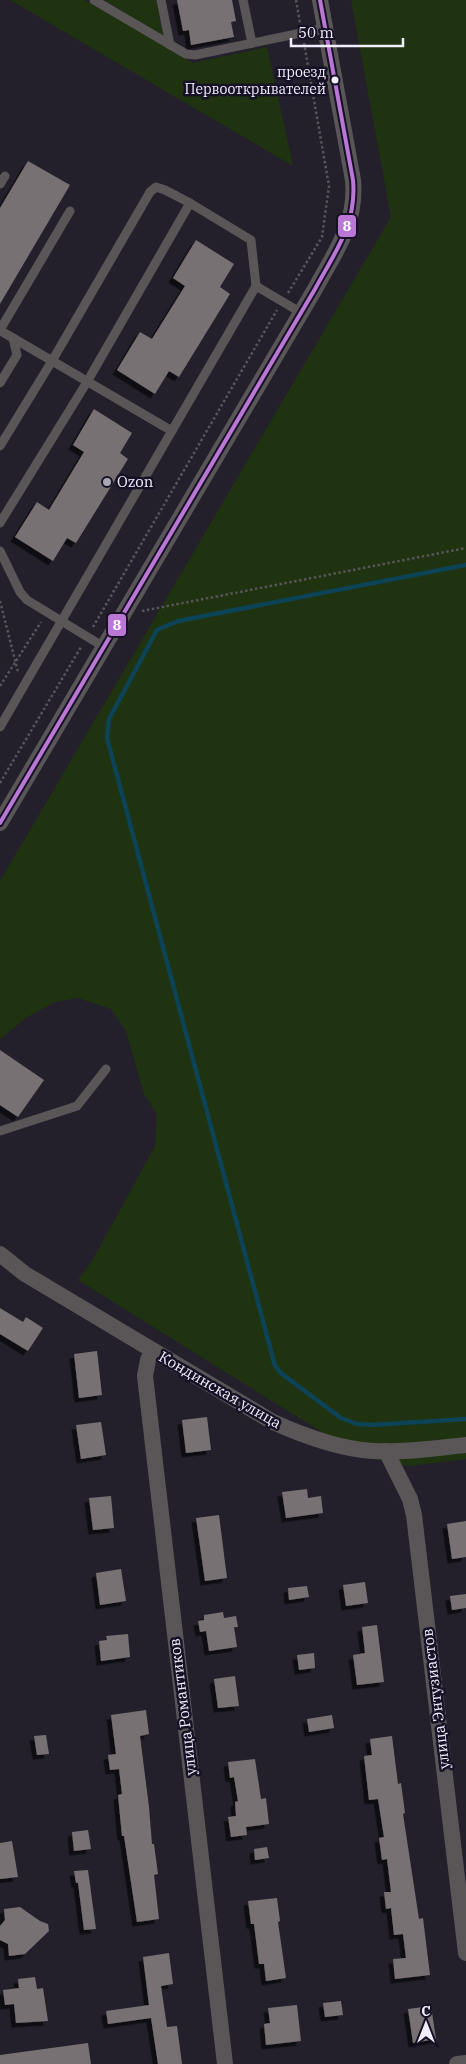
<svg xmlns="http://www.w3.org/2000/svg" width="466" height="2064" viewBox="0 0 466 2064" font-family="'IBM Plex Serif',serif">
  <defs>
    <filter id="shadow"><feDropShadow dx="-4.5" dy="4.5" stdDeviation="0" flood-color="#0009"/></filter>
  </defs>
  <rect width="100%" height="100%" fill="#23202b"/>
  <g fill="#1f3310">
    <polygon points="10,0 85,0 193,63 267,47 293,166"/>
    <polygon points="104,0 156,0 163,36"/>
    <polygon points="351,0 466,0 466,1459 410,1466 362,1457 78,1280 92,1261 155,1146 157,1114 144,1094 126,1031 111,1009 78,998 55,1002 26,1018 0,1039 0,881 391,217"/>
  </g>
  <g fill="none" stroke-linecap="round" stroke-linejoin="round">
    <polyline stroke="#0d4356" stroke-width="4.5" points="466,565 178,621 157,630 109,719 107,738 275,1366 282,1374 341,1418 357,1424 372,1425 466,1419"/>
  </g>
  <g fill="#787173" filter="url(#shadow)">
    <polygon points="177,0 232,0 236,21 231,22 234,37 191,45 189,30 183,31"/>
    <polygon points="28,161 70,185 0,304 0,208"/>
    <polygon points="196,240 234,264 220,287 230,294 179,377 169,371 155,394 117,370 140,332 152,339 185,286 173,278"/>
    <polygon points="94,409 132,433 120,453 128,459 76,543 67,538 53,561 15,537 37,502 49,510 84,452 73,445"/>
    <polygon points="0,1050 44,1080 18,1117 0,1105"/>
    <polygon points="0,1308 23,1322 26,1317 43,1328 28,1351 0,1334"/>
    <polygon points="97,1351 102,1395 79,1398 74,1354"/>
    <polygon points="207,1417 211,1450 186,1453 182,1420"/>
    <polygon points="101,1422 106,1455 81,1459 76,1425"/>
    <polygon points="307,1489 308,1498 321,1496 323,1513 286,1518 282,1492"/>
    <polygon points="111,1496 114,1528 93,1530 89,1498"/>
    <polygon points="219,1515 227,1578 205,1581 196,1518"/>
    <polygon points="466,1521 466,1557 452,1559 447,1524"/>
    <polygon points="121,1569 126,1601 100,1605 96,1573"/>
    <polygon points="365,1582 368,1603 346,1606 343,1585"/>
    <polygon points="307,1586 309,1597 289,1600 288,1588"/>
    <polygon points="466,1594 466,1608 452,1610 450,1596"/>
    <polygon points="223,1612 224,1618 236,1616 238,1627 234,1627 237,1647 209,1651 206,1631 200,1632 198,1621 204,1620 204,1615"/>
    <polygon points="377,1625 384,1682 357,1685 353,1655 365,1653 362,1627"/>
    <polygon points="128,1634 130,1657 101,1661 99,1641 107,1640 106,1636"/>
    <polygon points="314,1653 315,1668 299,1670 297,1655"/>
    <polygon points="235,1676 239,1706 218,1708 214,1679"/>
    <polygon points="146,1710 149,1734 140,1736 149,1807 152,1844 154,1844 158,1874 154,1875 159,1919 137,1922 124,1836 122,1836 118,1795 122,1794 119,1769 110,1770 108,1755 116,1754 111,1715"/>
    <polygon points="332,1715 334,1728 309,1732 307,1719"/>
    <polygon points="46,1735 49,1754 37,1755 34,1736"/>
    <polygon points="392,1736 398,1784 401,1783 405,1813 403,1814 419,1919 423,1918 430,1975 395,1979 393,1959 406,1958 403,1934 394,1935 391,1908 386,1909 384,1892 391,1892 387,1859 382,1860 379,1838 384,1837 378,1799 369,1800 364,1756 372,1755 370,1739"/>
    <polygon points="255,1759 261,1799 266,1798 269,1824 246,1827 247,1835 231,1837 228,1817 236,1816 235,1802 238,1801 234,1777 230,1778 228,1762"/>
    <polygon points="88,1830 91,1849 74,1851 72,1832"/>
    <polygon points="12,1841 18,1877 0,1879 0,1843"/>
    <polygon points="267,1847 269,1858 255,1860 254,1849"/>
    <polygon points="88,1870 96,1929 84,1930 78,1883 76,1883 74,1871"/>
    <polygon points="277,1898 280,1921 278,1922 286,1978 266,1981 264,1964 259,1964 254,1924 251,1924 248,1901"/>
    <polygon points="20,1907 40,1921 48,1924 49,1931 25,1954 9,1956 8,1944 0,1940 0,1926 5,1920 4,1909"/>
    <polygon points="169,1953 173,1984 161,1986 167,2027 177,2026 182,2064 158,2064 151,2018 108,2024 106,2011 149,2005 143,1957"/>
    <polygon points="35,1977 37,1989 43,1988 48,2021 16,2023 14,2004 5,2005 3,1990 19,1988 18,1979"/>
    <polygon points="341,2001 343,2015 325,2017 323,2003"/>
    <polygon points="297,2005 301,2041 266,2045 264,2024 270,2023 268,2008"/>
    <polygon points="431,2006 436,2039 413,2043 408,2009"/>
    <polygon points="88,2043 91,2064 0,2064 0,2055"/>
  </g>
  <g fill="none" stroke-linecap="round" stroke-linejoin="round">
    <g stroke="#585559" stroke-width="2.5" stroke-dasharray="2.5 2.5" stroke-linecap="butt">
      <polyline points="296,0 300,23"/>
      <polyline points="288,293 322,237 329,186 304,43"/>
      <polyline points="0,601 18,672"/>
      <polyline points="142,611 466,548"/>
      <polyline points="93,627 277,310"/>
      <polyline points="0,686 41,622"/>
      <polyline points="0,783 81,647"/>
    </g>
    <g stroke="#5a5658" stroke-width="9">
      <polyline points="94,0 186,54 195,55 325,28"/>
      <polyline points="161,0 170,45"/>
      <polyline points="243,0 252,43"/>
      <polyline points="0,184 5,176"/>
      <polyline points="256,286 300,312"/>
      <polyline points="0,330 70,211"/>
      <polyline points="1,331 172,431"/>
      <polyline points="0,383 17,355 13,338"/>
      <polyline points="0,446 52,361 150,192 156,187 165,190 190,203"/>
      <polyline points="0,523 87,382 190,203 251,240 256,286 0,727"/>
      <polyline points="0,551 20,592 27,600 104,647"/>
      <polyline points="0,1131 77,1106 106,1069"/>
    </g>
    <g stroke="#5a5658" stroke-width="16">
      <path d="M0,823L315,289C335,252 357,224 353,180L320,0"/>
      <path d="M0,1254L25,1274L273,1422C304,1436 339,1449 373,1451C404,1453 435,1448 466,1445"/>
      <polyline points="152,1351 148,1360 145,1376 225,2064"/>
      <polyline points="386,1451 410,1499 414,1515 466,1953"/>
      <polyline points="457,2064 466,2063"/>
    </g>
    <defs>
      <path id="bus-1" d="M0,823L315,289C335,252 357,224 353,180L320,0"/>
    </defs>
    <use href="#bus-1" stroke="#171126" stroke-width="8"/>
    <use href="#bus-1" stroke="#ba77d6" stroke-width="4"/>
  </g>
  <circle fill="#f1effd" stroke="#171126" stroke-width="2" cx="335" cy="80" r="4.5"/>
  <circle fill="#a9a7b4" stroke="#171126" stroke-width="2" cx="107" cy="482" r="5"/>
  <g text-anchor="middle" stroke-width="5" stroke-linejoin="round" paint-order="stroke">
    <g font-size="14" fill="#f1effd" stroke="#171126" text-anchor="end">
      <text x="326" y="77">проезд<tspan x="326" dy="17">Первооткрывателей</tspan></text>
    </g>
    <g font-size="15" fill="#f1effd" stroke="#171126" text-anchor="start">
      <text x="117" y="487">Ozon</text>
    </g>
    <g font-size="15" fill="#f1effd" stroke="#171126">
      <text transform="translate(220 1390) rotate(30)" y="5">Кондинская улица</text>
      <text transform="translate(436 1699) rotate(-97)" y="5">улица Энтузиастов</text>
      <text transform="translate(183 1707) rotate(-97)" y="5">улица Романтиков</text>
    </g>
  </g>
  <g stroke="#171126" stroke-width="2">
    <rect x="337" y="214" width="20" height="24" rx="5" fill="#ba77d6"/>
    <rect x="107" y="613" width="20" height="24" rx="5" fill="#ba77d6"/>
  </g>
  <g font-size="14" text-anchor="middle" font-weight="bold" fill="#fff">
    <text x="347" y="231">8</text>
    <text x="117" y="630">8</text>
  </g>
  <g transform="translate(426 2024)" stroke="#171126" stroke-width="4" paint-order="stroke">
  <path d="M0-4L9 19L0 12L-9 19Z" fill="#f1effd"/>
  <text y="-8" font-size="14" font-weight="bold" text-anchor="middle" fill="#f1effd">С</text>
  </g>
  <path d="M291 38v8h112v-8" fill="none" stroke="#f1effd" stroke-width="2.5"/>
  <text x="298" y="38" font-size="15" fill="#f1effd" stroke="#171126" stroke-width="4" paint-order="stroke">50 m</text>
</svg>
